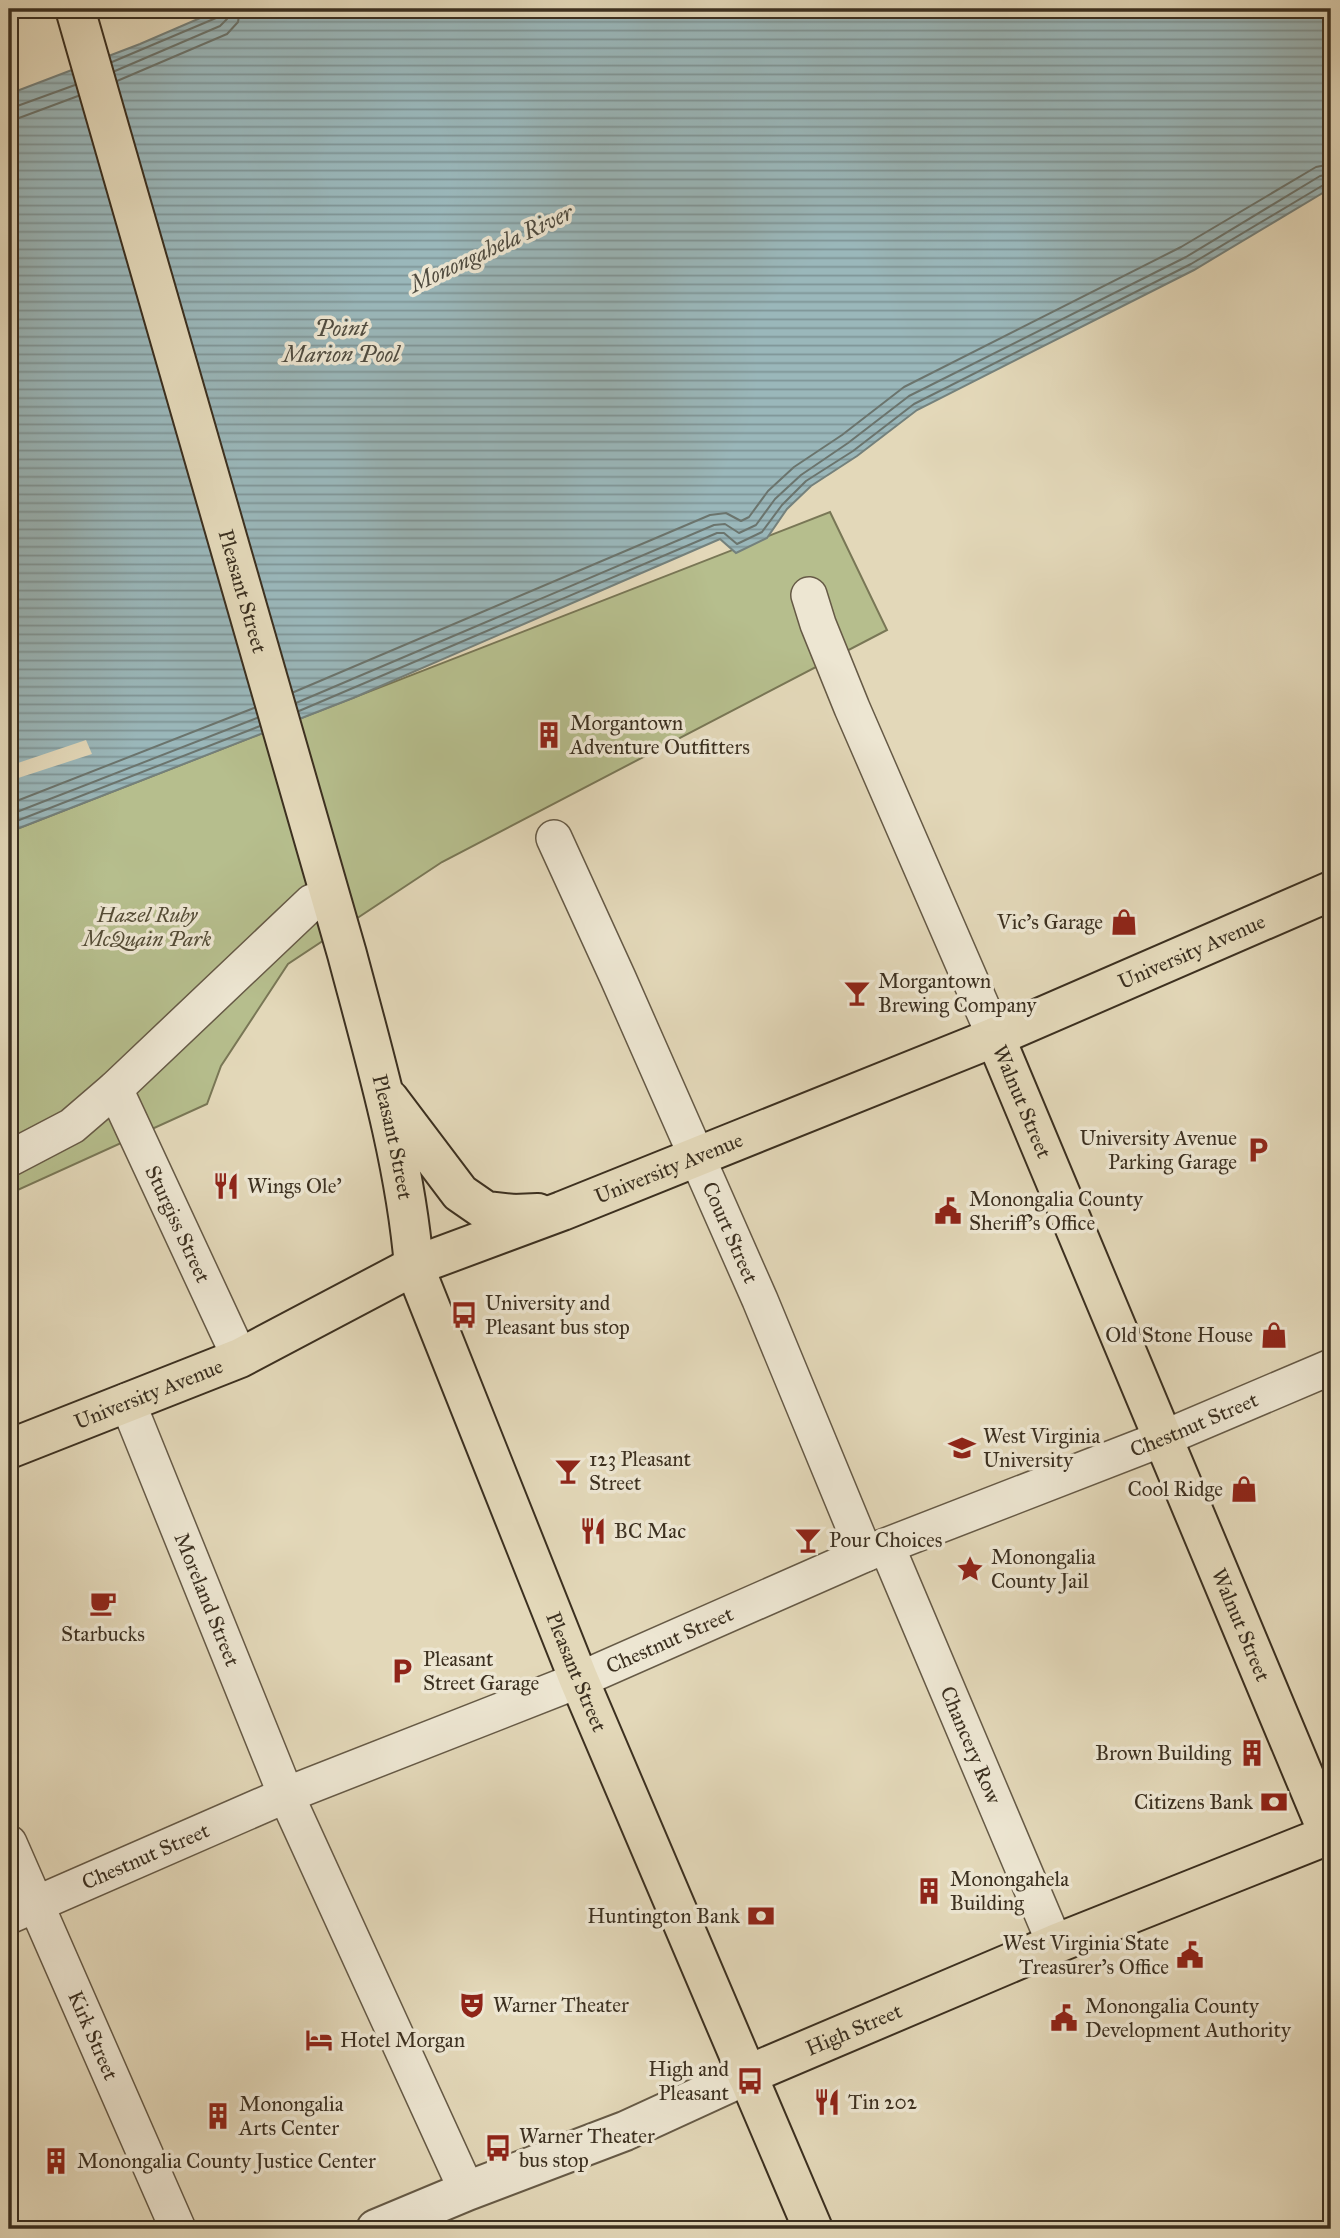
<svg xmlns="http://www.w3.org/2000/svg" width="1340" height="2238" viewBox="0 0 1340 2238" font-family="'IM FELL Great Primer',serif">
  <defs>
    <pattern id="water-rules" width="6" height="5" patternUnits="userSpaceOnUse" patternTransform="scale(1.75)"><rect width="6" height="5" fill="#9ab7ba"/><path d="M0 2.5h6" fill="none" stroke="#7f9597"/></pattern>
  </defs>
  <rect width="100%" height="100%" fill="#e3d8b9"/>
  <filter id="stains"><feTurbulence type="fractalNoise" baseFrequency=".00286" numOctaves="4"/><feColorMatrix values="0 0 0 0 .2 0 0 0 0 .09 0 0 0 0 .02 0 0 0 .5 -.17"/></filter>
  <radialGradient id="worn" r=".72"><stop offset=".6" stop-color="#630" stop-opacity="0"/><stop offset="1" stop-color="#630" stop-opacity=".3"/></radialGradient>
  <polygon fill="#b6be8d" stroke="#797756" stroke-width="2" points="830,512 887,630 442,862 288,964 221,1066 207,1104 9,1194 9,832"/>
  <polygon fill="url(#water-rules)" stroke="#74817c" stroke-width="2" points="221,9 1331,9 1331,188 1194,270 917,410 857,456 811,486 787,509 767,538 736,553 720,539 353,698 9,832 9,94 140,44"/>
  <polygon fill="#e3d8b9" points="86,740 92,754 9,781 9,766"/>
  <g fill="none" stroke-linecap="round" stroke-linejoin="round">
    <g stroke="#6b746d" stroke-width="2">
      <polyline points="112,62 216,18 220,14 221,9"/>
      <polyline points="115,71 220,26 227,19 230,9"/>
      <polyline points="117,81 227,34 238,22 240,9"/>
      <polyline points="9,109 75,85"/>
      <polyline points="9,119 19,118 78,96"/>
      <polyline points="294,692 710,515 726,513 741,521 749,517 768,491 794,467 842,435 904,387 1181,247 1316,167 1331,164"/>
      <polyline points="296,703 714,525 725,524 739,533 756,525 775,499 801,475 848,443 909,396 1186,257 1320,176 1331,174"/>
      <polyline points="299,711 717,533 724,533 737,544 762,532 782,505 806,481 853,451 914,404 1191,264 1325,184 1331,183"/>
      <polyline points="9,804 254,708"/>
      <polyline points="9,815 257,718"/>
      <polyline points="9,824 260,726"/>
    </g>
    <defs>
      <g id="minor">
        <polyline points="809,595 818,624 852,708 995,1037"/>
        <path id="s1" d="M554,838L618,978L760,1300L865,1554"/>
        <path id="s2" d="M115,1089L240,1358"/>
        <polyline points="9,1159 72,1126 115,1089 312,902"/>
        <path id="s3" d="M127,1401L286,1795L467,2191"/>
        <path id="s4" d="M887,1547L1055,1944"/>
        <path id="s5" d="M9,1843L178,2229"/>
        <path id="s6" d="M9,1916L286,1795L579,1680L865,1554L1164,1438L1331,1367"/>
      </g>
      <polyline id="tertiary" points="376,2229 467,2191 625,2131 747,2075"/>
      <g id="primary">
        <path id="s7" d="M75,9L347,954C374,1056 405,1160 414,1266L579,1680L813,2229"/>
        <path id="s8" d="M995,1037L1331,1840"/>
        <polyline points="389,1099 460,1193 486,1211 514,1214 538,1213"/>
        <path id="s9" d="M9,1449L240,1358L414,1266L562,1211L995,1037L1331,891"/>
        <path id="s10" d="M747,2075L1055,1944L1331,1834"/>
      </g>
    </defs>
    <use href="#minor" stroke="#665a46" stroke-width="38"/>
    <use href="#tertiary" stroke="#665a46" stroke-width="42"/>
    <use href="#primary" stroke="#3c3020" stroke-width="42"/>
    <use href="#minor" stroke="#ede6d2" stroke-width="35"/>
    <use href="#tertiary" stroke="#ede6d2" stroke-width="38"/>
    <use href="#primary" stroke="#e3d8b9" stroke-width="38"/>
  </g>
  <defs>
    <symbol id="building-bare" viewBox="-9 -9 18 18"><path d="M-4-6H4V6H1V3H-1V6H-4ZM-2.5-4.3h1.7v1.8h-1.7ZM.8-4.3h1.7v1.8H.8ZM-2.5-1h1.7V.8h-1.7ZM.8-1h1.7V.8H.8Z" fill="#8f2418" stroke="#ede6d2" stroke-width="2.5" paint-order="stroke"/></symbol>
    <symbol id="shop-bare" viewBox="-9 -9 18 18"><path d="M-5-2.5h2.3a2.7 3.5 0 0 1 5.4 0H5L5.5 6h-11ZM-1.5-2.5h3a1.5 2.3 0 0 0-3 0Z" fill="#8f2418" stroke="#ede6d2" stroke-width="2.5" paint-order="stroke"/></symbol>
    <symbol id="bar-bare" viewBox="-9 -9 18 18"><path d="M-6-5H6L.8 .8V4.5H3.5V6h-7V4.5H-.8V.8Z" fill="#8f2418" stroke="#ede6d2" stroke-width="2.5" paint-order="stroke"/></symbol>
    <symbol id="parking-bare" viewBox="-9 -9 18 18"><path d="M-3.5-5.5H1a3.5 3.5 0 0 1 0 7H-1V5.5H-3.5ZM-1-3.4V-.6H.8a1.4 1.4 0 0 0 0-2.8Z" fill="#8f2418" stroke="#ede6d2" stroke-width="2.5" paint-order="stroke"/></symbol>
    <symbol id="restaurant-bare" viewBox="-9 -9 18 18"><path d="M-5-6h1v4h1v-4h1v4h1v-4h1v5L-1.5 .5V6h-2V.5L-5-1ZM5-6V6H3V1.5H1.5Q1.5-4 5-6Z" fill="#8f2418" stroke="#ede6d2" stroke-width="2.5" paint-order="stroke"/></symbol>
    <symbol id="civic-bare" viewBox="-9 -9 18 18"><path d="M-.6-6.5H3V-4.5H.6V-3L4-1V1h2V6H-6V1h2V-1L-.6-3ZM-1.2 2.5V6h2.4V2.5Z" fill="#8f2418" stroke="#ede6d2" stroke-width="2.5" paint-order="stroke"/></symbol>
    <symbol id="bus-bare" viewBox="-9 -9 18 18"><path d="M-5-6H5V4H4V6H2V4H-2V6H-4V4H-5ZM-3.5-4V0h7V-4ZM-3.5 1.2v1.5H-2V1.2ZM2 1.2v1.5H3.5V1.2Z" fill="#8f2418" stroke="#ede6d2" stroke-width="2.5" paint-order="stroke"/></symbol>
    <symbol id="university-bare" viewBox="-9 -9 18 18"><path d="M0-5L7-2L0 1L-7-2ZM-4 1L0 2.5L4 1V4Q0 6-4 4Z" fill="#8f2418" stroke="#ede6d2" stroke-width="2.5" paint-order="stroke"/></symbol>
    <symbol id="sight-bare" viewBox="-9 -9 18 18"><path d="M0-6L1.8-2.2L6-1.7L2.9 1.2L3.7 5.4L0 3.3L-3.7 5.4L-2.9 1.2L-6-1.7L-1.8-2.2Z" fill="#8f2418" stroke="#ede6d2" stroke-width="2.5" paint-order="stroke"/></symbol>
    <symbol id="cafe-bare" viewBox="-9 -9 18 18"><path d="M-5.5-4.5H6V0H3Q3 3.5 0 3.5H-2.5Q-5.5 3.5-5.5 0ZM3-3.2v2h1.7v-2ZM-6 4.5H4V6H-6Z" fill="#8f2418" stroke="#ede6d2" stroke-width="2.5" paint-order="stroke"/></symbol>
    <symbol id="bank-bare" viewBox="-9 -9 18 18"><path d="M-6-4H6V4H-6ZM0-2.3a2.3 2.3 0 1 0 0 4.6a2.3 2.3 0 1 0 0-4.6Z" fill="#8f2418" stroke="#ede6d2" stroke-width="2.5" paint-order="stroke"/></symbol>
    <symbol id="theatre-bare" viewBox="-9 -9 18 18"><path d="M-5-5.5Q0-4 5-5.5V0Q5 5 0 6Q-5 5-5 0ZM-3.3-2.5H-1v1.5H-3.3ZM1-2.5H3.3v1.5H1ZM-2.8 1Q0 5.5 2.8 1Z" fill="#8f2418" stroke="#ede6d2" stroke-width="2.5" paint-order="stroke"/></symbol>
    <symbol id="hotel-bare" viewBox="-9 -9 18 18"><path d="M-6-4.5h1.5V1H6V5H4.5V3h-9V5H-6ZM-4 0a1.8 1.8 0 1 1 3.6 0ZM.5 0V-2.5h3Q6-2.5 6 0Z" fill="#8f2418" stroke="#ede6d2" stroke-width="2.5" paint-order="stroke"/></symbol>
  </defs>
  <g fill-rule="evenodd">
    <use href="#building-bare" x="530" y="716" width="38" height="38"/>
    <use href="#shop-bare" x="1105" y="903" width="38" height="38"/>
    <use href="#bar-bare" x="838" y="974" width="38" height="38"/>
    <use href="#parking-bare" x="1239" y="1131" width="38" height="38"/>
    <use href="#restaurant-bare" x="207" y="1167" width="38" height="38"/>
    <use href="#civic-bare" x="929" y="1192" width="38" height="38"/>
    <use href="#bus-bare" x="445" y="1296" width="38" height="38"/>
    <use href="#shop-bare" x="1255" y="1316" width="38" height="38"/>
    <use href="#university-bare" x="943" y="1429" width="38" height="38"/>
    <use href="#bar-bare" x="549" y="1452" width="38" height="38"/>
    <use href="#shop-bare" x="1225" y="1470" width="38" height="38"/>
    <use href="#restaurant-bare" x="574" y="1512" width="38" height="38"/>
    <use href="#bar-bare" x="789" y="1521" width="38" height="38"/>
    <use href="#sight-bare" x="951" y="1550" width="38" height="38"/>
    <use href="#cafe-bare" x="84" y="1584" width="38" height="38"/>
    <use href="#parking-bare" x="383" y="1652" width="38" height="38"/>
    <use href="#building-bare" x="1233" y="1734" width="38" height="38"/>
    <use href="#bank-bare" x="1255" y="1783" width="38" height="38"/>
    <use href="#building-bare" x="910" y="1872" width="38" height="38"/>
    <use href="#bank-bare" x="742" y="1897" width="38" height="38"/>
    <use href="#civic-bare" x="1171" y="1936" width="38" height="38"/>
    <use href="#theatre-bare" x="453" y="1986" width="38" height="38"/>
    <use href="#civic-bare" x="1045" y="1999" width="38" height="38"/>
    <use href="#hotel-bare" x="300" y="2021" width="38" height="38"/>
    <use href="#bus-bare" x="731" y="2062" width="38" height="38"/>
    <use href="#restaurant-bare" x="808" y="2083" width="38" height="38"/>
    <use href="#building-bare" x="199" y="2097" width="38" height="38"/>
    <use href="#bus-bare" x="479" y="2129" width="38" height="38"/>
    <use href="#building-bare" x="37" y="2142" width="38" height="38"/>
  </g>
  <g text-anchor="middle" stroke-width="7" stroke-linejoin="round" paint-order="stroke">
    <g font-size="21" fill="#3c3020" stroke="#ede6d2">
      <text dy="7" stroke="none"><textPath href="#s7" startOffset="606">Pleasant Street</textPath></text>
      <text dy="7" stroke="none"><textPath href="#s9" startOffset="1284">University Avenue</textPath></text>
      <text dy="7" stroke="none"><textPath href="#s8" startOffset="70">Walnut Street</textPath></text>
      <text dy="7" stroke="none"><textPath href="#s7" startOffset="1172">Pleasant Street</textPath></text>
      <text dy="7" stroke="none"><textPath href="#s9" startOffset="718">University Avenue</textPath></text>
      <text dy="7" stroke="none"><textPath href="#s2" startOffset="149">Sturgiss Street</textPath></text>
      <text dy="7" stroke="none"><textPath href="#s1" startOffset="432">Court Street</textPath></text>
      <text dy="7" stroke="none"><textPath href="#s9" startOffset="150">University Avenue</textPath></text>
      <text dy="7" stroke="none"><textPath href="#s6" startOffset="1283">Chestnut Street</textPath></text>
      <text dy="7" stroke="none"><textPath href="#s3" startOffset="214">Moreland Street</textPath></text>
      <text dy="7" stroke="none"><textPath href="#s8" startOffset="637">Walnut Street</textPath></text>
      <text dy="7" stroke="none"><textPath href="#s6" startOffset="716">Chestnut Street</textPath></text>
      <text dy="7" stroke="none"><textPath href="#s7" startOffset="1740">Pleasant Street</textPath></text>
      <text dy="7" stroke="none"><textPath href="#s4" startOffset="215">Chancery Row</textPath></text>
      <text dy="7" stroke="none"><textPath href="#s6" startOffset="149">Chestnut Street</textPath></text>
      <text dy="7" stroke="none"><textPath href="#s10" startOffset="116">High Street</textPath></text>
      <text dy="7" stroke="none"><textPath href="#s5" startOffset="210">Kirk Street</textPath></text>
    </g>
    <g font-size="21" fill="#3c3020" stroke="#ede6d2" text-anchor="start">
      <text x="570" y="730">Morgantown<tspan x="570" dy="24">Adventure Outfitters</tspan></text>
      <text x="1103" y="929" text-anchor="end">Vic's Garage</text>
      <text x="878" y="988">Morgantown<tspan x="878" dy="24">Brewing Company</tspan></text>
      <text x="1237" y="1145" text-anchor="end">University Avenue<tspan x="1237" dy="24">Parking Garage</tspan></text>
      <text x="247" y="1193">Wings Ole'</text>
      <text x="969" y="1206">Monongalia County<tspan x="969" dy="24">Sheriff's Office</tspan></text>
      <text x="485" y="1310">University and<tspan x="485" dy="24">Pleasant bus stop</tspan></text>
      <text x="1253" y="1342" text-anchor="end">Old Stone House</text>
      <text x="983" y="1443">West Virginia<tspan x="983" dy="24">University</tspan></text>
      <text x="589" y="1466">123 Pleasant<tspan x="589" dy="24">Street</tspan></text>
      <text x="1223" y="1496" text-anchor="end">Cool Ridge</text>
      <text x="614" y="1538">BC Mac</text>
      <text x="829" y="1547">Pour Choices</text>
      <text x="991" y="1564">Monongalia<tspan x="991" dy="24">County Jail</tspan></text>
      <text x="103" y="1641" text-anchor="middle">Starbucks</text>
      <text x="423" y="1666">Pleasant<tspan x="423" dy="24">Street Garage</tspan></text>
      <text x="1231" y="1760" text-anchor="end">Brown Building</text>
      <text x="1253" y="1809" text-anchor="end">Citizens Bank</text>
      <text x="950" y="1886">Monongahela<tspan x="950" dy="24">Building</tspan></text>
      <text x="740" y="1923" text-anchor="end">Huntington Bank</text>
      <text x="1169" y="1950" text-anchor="end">West Virginia State<tspan x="1169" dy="24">Treasurer's Office</tspan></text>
      <text x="493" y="2012">Warner Theater</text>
      <text x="1085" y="2013">Monongalia County<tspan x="1085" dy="24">Development Authority</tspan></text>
      <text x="340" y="2047">Hotel Morgan</text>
      <text x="729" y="2076" text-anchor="end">High and<tspan x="729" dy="24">Pleasant</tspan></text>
      <text x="848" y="2109">Tin 202</text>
      <text x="239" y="2111">Monongalia<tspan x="239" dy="24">Arts Center</tspan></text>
      <text x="519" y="2143">Warner Theater<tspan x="519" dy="24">bus stop</tspan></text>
      <text x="77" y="2168">Monongalia County Justice Center</text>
    </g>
    <g font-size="21" font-style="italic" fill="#544c36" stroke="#ede6d2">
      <text x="147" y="922">Hazel Ruby<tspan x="147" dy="24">McQuain Park</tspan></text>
    </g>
    <g font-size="23" font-style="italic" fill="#4f4b3f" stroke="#ede6d2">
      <text transform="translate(491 248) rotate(-25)" y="8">Monongahela River</text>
      <text x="341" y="336">Point<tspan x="341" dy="26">Marion Pool</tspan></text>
    </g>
  </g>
  <rect width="1340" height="2238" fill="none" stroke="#e3d8b9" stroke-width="35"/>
  <rect x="10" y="10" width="1319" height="2217" fill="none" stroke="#3c3020" stroke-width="3.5"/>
  <rect x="18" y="18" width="1305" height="2203" fill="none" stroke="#3c3020" stroke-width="2"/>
  <rect width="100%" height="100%" filter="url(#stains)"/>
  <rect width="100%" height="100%" fill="url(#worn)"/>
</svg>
